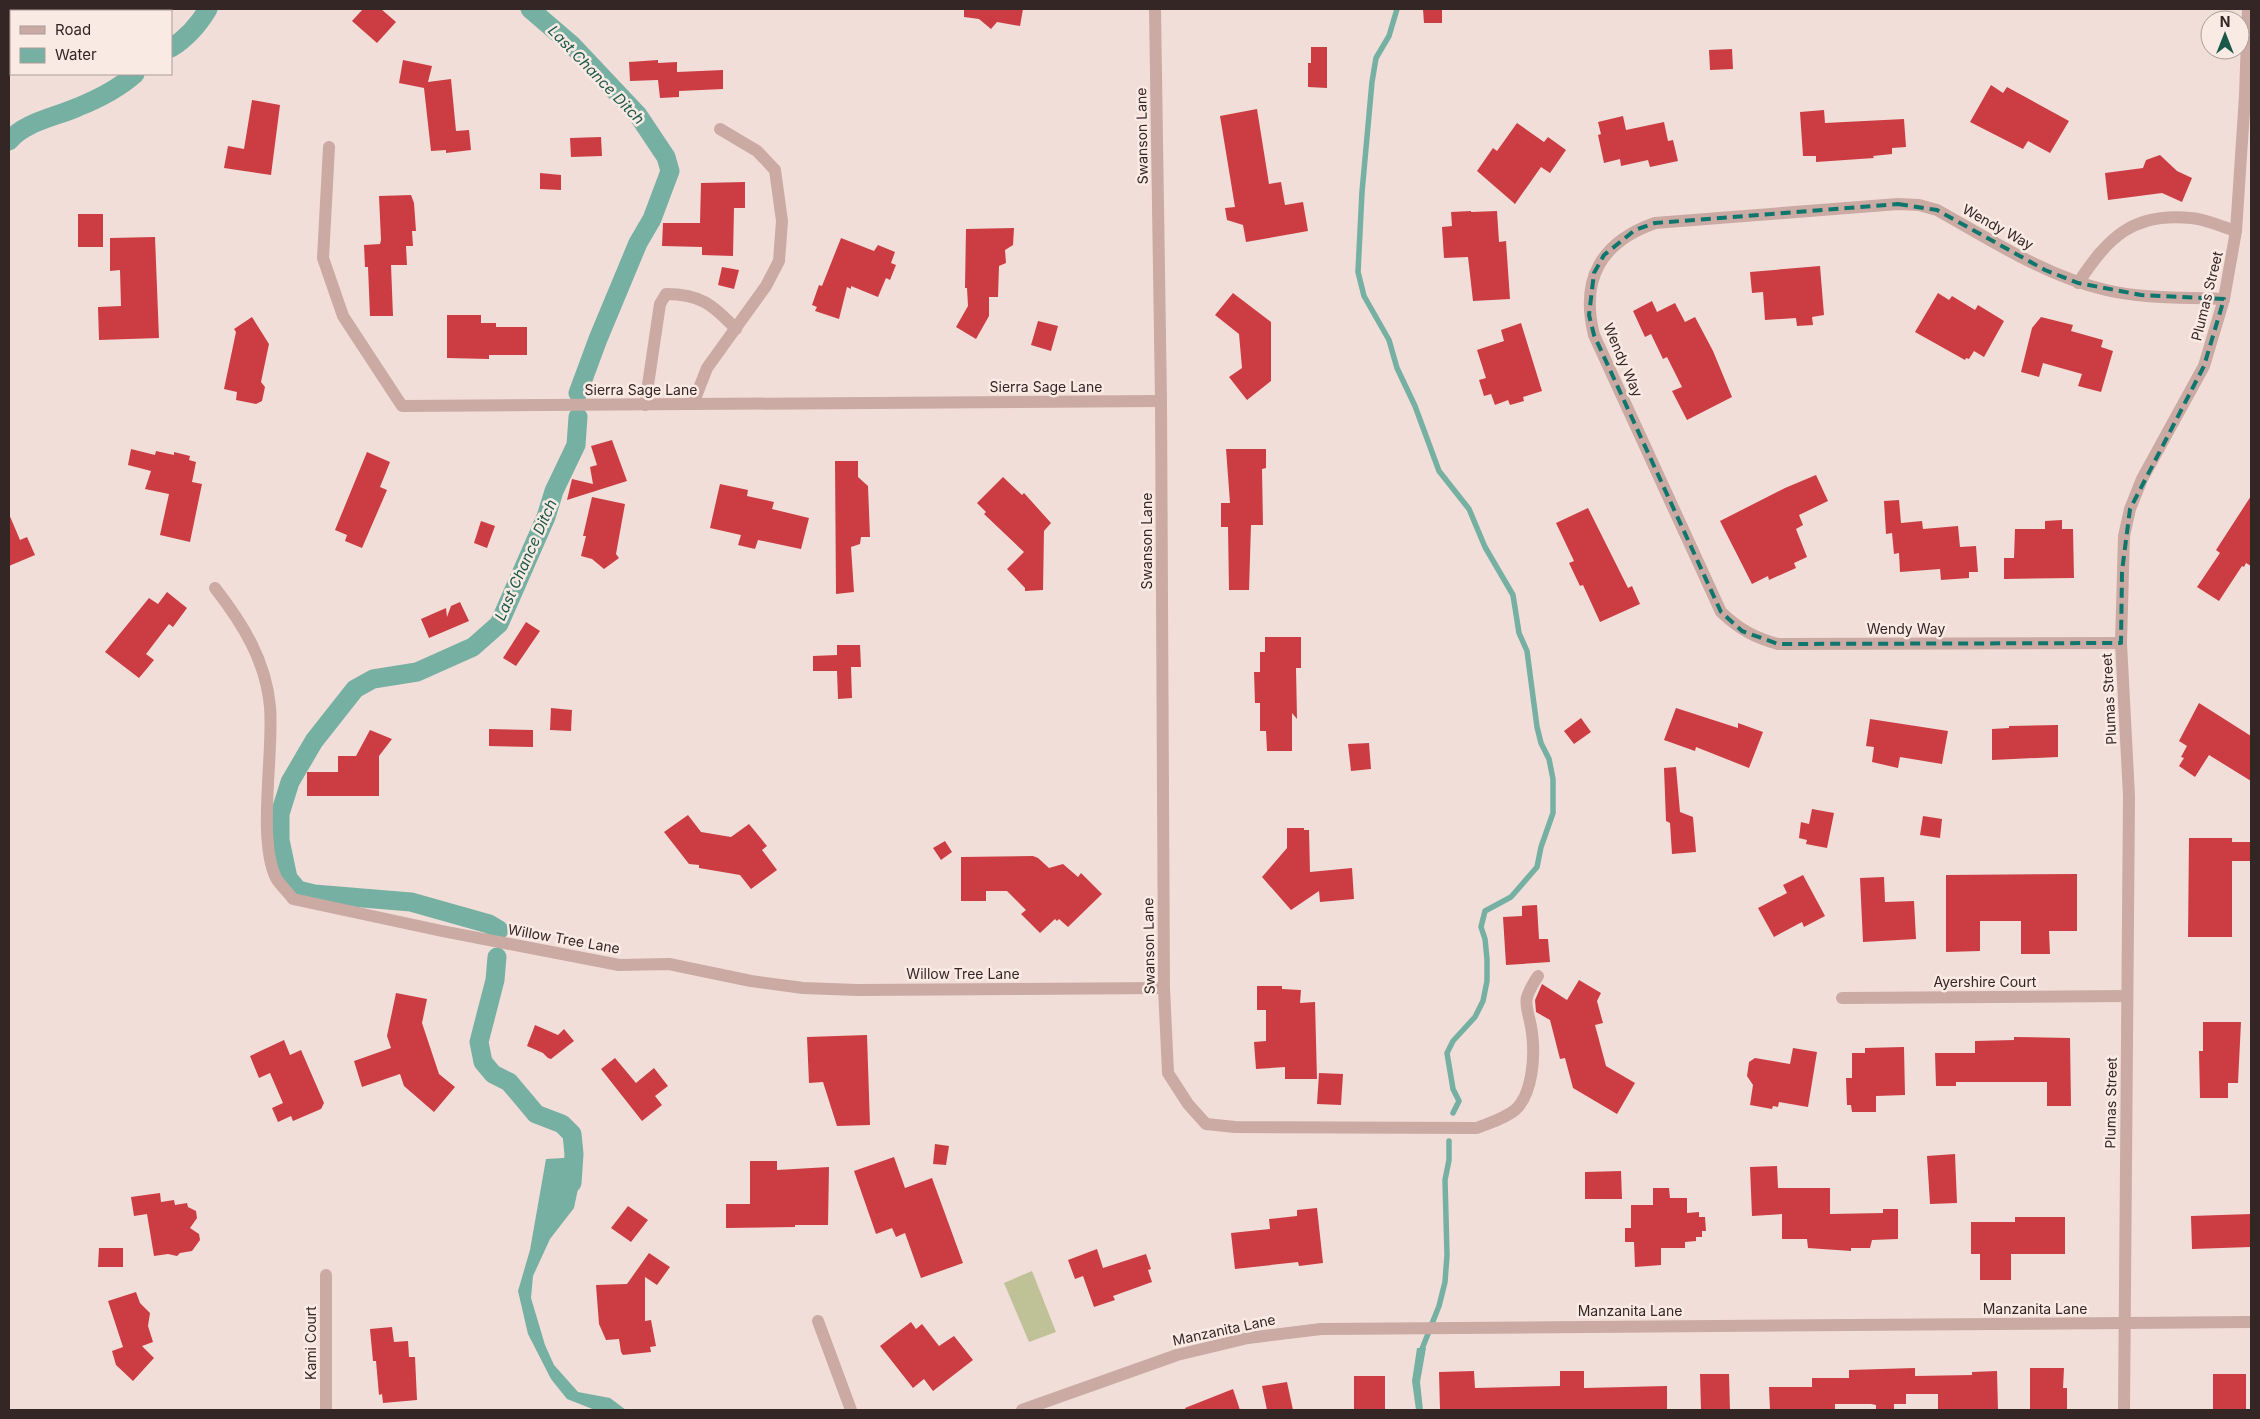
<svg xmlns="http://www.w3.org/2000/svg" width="2260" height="1419" viewBox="0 0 2260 1419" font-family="Inter,sans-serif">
  <rect width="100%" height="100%" fill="#f2ded8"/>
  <polygon fill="#bfc197" points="1032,1271 1056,1332 1029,1342 1004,1283"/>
  <g fill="#76b0a2">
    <polygon points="580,1157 579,1184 574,1208 550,1239 533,1276 531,1298 545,1345 554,1365 578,1392 610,1398 626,1410 595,1410 567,1399 551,1379 528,1334 518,1291 530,1250 546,1159"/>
    <polygon points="1417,1348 1426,1348 1420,1382 1423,1410 1416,1410 1412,1381"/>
  </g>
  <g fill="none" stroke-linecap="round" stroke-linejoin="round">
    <g stroke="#76b0a2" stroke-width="5.5">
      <polyline points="1397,9 1389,36 1376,58 1372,82 1362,192 1358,272 1364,296 1389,340 1397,368 1415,406 1439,471 1469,509 1485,547 1513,595 1519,633 1527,651 1537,727 1541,743 1549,759 1553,779 1553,813 1541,847 1537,867 1511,897 1485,911 1481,927 1485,939 1487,959 1487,981 1483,1001 1475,1017 1453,1041 1447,1053 1453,1089 1459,1101 1453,1113"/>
      <polyline points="1420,1354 1439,1306 1445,1282 1447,1255 1445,1180 1449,1160 1449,1141"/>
    </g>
    <g stroke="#76b0a2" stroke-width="19">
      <polyline points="530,9 572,45 638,115 666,157 670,171 652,219 638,243 598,339 578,393"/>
      <path d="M171,48C187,38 199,24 208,9"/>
      <path d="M9,141C24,122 56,117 78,107C98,99 119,88 135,74"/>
      <polyline points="499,930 489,924 411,902 314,894 298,890 288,878 280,840 280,814 290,782 314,741 355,689 373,679 417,672 473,647 499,624 546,517 554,491 576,445 578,417"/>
      <polyline points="497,957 495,980 479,1042 483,1062 493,1074 509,1082 536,1114 562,1124 572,1134 574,1154 572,1183"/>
    </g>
  </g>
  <g fill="#cb3d43">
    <polygon points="363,9 381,9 396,22 377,43 352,21"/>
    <polygon points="964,9 1023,9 1020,26 997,22 991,29 979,19 964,17"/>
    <polygon points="1423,9 1442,9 1442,23 1424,23"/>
    <polygon points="1311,47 1327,47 1327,88 1308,87 1308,63 1311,63"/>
    <polygon points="1732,49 1733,69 1710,70 1709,50"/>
    <polygon points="403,60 432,66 428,82 451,79 456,131 469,130 471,150 446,153 446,150 431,151 424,88 399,83"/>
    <polygon points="658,60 658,63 677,62 677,72 723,70 723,89 679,91 679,97 660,98 658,80 630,81 629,62"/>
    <polygon points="1991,85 2003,93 2007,87 2069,121 2050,153 2028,141 2023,149 1970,122"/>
    <polygon points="252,100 280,105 271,175 224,168 228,146 244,149"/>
    <polygon points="1257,109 1269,184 1281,182 1285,205 1303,202 1308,231 1246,242 1243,225 1227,220 1225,208 1235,207 1220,116"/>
    <polygon points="1824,110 1825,123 1904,119 1906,147 1892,148 1892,154 1873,156 1874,158 1816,162 1816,156 1803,156 1800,112"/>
    <polygon points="1623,116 1626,130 1664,122 1668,141 1673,140 1678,161 1650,167 1648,160 1621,166 1620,159 1604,163 1598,135 1601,134 1598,122"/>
    <polygon points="1517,123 1544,142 1548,137 1566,150 1550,173 1541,167 1515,204 1477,171 1493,148 1497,151"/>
    <polygon points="601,137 602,156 571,157 570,138"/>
    <polygon points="2160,155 2177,171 2192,178 2182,202 2162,193 2108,200 2105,173 2143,168 2146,160"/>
    <polygon points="540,173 561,175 561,190 540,189"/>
    <polygon points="745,182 745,208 734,208 733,256 702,255 702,247 662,246 663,223 700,223 701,183"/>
    <polygon points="411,195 414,203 416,231 412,231 413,246 406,246 407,265 391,265 393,316 370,316 368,267 365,267 364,245 380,244 381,240 379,196"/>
    <polygon points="1471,211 1471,212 1497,211 1499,242 1506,241 1510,299 1473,301 1468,257 1444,258 1442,227 1452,226 1451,212"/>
    <rect x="78" y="214" width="25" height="33"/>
    <polygon points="1014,228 1013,245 1005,250 1006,263 999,266 998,297 989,297 989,316 976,339 956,327 968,306 967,288 965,288 966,229"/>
    <polygon points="155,237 159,338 99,340 98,307 121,306 120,270 110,271 110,238"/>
    <polygon points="841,238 874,251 878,245 895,252 891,263 896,265 890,280 886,278 878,297 851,286 851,289 847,287 839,319 815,311 817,307 812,305 819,285 822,286"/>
    <polygon points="1820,266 1824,315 1812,317 1813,325 1797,326 1796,318 1765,320 1763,292 1752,293 1750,272"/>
    <polygon points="722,267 739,270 734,289 718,285"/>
    <polygon points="1233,293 1271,322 1271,381 1247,400 1229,377 1242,368 1239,334 1215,315"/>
    <polygon points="1938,293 1949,300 1952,296 1975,310 1978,305 2004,321 1984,357 1974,351 1969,359 1966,358 1965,360 1915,332"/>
    <polygon points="1652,301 1657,312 1675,303 1685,322 1695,317 1713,351 1732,397 1687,420 1672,391 1682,387 1667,357 1663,359 1651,334 1645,337 1633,311"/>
    <polygon points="447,315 481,315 481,323 496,323 496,327 527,327 527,355 489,355 489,359 447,358"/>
    <polygon points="252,317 269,344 261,382 265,387 262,401 256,404 236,400 237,392 224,389 236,332 234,329"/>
    <polygon points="2041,317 2073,325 2071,331 2103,340 2101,347 2113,351 2101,392 2078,386 2082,374 2043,363 2039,377 2021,372 2032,328"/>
    <polygon points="1038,321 1058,326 1051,351 1031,345"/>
    <polygon points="1521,323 1542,391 1523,397 1524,401 1510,405 1508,400 1495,405 1491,394 1484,396 1479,380 1486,378 1477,350 1504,341 1501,330"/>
    <polygon points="612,440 627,481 567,500 572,479 593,484 590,467 597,465 591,446"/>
    <polygon points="131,449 155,455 156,451 174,455 174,452 190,456 189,460 196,462 192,482 202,484 190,542 160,535 169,494 145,489 151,471 128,465"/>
    <polygon points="1226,449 1266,449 1266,468 1262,469 1263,525 1251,525 1249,590 1229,590 1228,527 1221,527 1221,503 1230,503"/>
    <polygon points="367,452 390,462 380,487 387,490 362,548 345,541 347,535 335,530"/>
    <polygon points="835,461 858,461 858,477 868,486 870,537 861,537 860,544 851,547 854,592 836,594"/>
    <polygon points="1816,475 1828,501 1799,515 1803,525 1796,529 1807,557 1794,563 1796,568 1769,580 1768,576 1752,584 1720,521 1785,488"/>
    <polygon points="1003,477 1022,495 1024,493 1051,523 1044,531 1043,590 1025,591 1025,588 1007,569 1024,552 984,514 986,512 977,503"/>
    <polygon points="720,484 748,490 747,496 774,502 772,509 809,518 801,549 758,540 755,549 738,545 741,535 710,528"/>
    <polygon points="2251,496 2251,566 2246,563 2244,567 2242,566 2219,601 2197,587 2220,553 2216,550"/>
    <polygon points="592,497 625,504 616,554 619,558 604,569 592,559 581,556 586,536 583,536"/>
    <polygon points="1899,500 1901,523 1922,521 1923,529 1958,526 1960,547 1976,546 1978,572 1969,572 1969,578 1941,580 1940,569 1900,572 1899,553 1894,554 1892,533 1886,534 1884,501"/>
    <polygon points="1588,508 1628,588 1632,586 1640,604 1600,622 1583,585 1580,586 1569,563 1574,561 1556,523"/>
    <polygon points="9,514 20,540 27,537 35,555 9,566"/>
    <polygon points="2062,520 2062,529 2073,529 2074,578 2004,579 2004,558 2014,558 2015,529 2045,529 2045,521"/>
    <polygon points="481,521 495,526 487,548 474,543"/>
    <polygon points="167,592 187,608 173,627 169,624 146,654 154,660 139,678 105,652 149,598 158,604"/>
    <polygon points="460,602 469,621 429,638 421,619 446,608 447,617 451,606"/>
    <polygon points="526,622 540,631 516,666 503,658"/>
    <polygon points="1265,637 1301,637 1301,668 1296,668 1297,719 1292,713 1292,751 1267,751 1266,731 1260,731 1260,703 1255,703 1254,672 1260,672 1260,652 1265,652"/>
    <polygon points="837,645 860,645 861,667 851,667 852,698 838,699 837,671 813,671 813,656 837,655"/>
    <polygon points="2199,703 2251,736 2251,781 2209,755 2195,777 2179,766 2184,758 2181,757 2187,746 2179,741"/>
    <polygon points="551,708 572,710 571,731 550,730"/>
    <polygon points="1676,708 1738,728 1738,723 1763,732 1749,768 1696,747 1695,751 1664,740"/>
    <polygon points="1581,718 1591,732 1574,744 1564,731"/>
    <polygon points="1870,719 1948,731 1942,764 1900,757 1898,768 1872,762 1874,747 1866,746"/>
    <polygon points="2058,725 2058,757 1992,760 1992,729 2009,728 2009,726"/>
    <polygon points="489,729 533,730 533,747 489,746"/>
    <polygon points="370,730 392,739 379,756 379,796 307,796 307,772 338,772 338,756 356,756"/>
    <polygon points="1369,743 1371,769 1351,771 1348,744"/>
    <polygon points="1676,767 1680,812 1693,817 1696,852 1672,854 1670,823 1666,821 1664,768"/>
    <polygon points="1812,809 1834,813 1827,848 1806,844 1807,840 1799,838 1801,822 1809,824"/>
    <polygon points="688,815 701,832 731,837 749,824 767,846 762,850 777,870 751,889 740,875 699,868 699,865 689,864 664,832"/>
    <polygon points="1923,816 1942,819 1940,838 1920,835"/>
    <polygon points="1287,828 1304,828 1304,830 1309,830 1310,872 1352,868 1354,899 1320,902 1319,891 1291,910 1262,877 1287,848"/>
    <polygon points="2189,838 2232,838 2232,842 2251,842 2251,861 2232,861 2232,937 2188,937"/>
    <polygon points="945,841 952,852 941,860 933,848"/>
    <polygon points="1033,856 1038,858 1049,868 1063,864 1078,877 1081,873 1102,894 1068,927 1059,919 1057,921 1055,919 1040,933 1021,914 1026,910 1007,891 986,891 986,901 961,901 961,857"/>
    <polygon points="2077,874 2077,931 2049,931 2050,954 2021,954 2021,921 1980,921 1980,951 1946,952 1946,875"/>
    <polygon points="1803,875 1825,916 1804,927 1802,922 1774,937 1758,908 1787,893 1783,885"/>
    <polygon points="1884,877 1885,902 1914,901 1916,939 1863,942 1860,878"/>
    <polygon points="1537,905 1539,939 1548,939 1550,962 1506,965 1503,917 1522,916 1522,906"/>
    <polygon points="1579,980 1601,993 1597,1001 1603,1023 1595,1025 1606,1066 1635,1083 1617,1114 1573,1088 1565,1058 1560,1059 1550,1020 1536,1012 1535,1000 1542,984 1567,1000"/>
    <polygon points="1257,986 1282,986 1282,989 1301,990 1300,1003 1315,1002 1317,1079 1285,1079 1285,1067 1256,1069 1254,1042 1266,1041 1266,1010 1257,1010"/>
    <polygon points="396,993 427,999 422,1023 439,1074 455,1087 434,1112 404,1086 400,1074 362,1087 354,1061 391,1048 387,1036"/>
    <polygon points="2203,1022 2241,1022 2238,1083 2228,1083 2228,1098 2200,1098 2199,1051 2203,1051"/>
    <polygon points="535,1025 558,1035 564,1029 574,1041 551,1059 548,1058 543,1053 527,1046"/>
    <polygon points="867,1035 870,1125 837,1126 823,1082 809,1083 807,1037"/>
    <polygon points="2014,1037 2070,1038 2071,1106 2047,1106 2047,1082 1956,1082 1956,1086 1936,1086 1935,1053 1975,1053 1975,1041 2014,1040"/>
    <polygon points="284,1040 290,1055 301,1050 324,1103 321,1109 293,1121 291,1116 278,1122 272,1108 283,1103 270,1073 259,1078 250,1056"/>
    <polygon points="1904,1047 1905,1095 1876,1096 1876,1112 1852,1112 1851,1105 1847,1105 1846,1078 1852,1078 1852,1053 1865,1053 1865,1048"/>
    <polygon points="1793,1048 1817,1052 1808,1107 1779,1102 1778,1107 1773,1106 1772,1109 1750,1105 1753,1085 1747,1076 1749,1062 1755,1058 1790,1064"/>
    <polygon points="615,1058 636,1083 654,1068 668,1086 655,1096 662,1105 642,1121 601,1069"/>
    <polygon points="1319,1073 1343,1074 1341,1105 1317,1104"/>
    <polygon points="935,1144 949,1146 946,1165 933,1164"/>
    <polygon points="1955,1154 1957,1203 1930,1204 1927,1156"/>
    <polygon points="894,1157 905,1188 932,1178 963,1263 921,1278 905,1233 896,1237 892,1228 876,1234 854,1171"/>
    <polygon points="750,1161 777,1161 777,1170 829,1167 828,1225 795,1225 795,1227 726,1228 726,1204 750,1204"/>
    <polygon points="1777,1166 1778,1188 1830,1188 1830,1214 1883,1213 1883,1209 1898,1209 1898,1239 1872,1240 1870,1248 1851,1248 1851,1251 1808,1248 1807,1239 1782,1239 1782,1214 1752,1216 1750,1167"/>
    <polygon points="1621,1171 1622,1199 1585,1199 1585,1172"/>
    <polygon points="1653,1188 1669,1188 1670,1198 1687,1198 1687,1213 1699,1212 1699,1217 1705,1217 1706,1231 1702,1231 1702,1237 1696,1237 1696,1241 1685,1242 1685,1248 1661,1248 1661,1265 1635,1267 1634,1242 1625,1242 1625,1228 1631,1228 1631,1205 1653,1205"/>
    <polygon points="160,1193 161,1202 174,1200 175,1205 187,1203 188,1207 196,1211 197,1218 190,1228 199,1234 200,1240 192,1251 180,1253 177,1256 168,1254 154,1256 147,1214 134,1216 131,1197"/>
    <polygon points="628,1206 648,1220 631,1242 611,1228"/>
    <polygon points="1317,1208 1323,1263 1299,1266 1298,1262 1235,1269 1231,1233 1270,1229 1269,1219 1297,1216 1297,1210"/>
    <polygon points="2251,1214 2251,1247 2192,1249 2191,1216"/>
    <polygon points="2015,1217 2065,1217 2065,1254 2011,1254 2011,1280 1980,1280 1980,1254 1971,1254 1971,1222 2015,1222"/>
    <polygon points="99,1248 123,1248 123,1267 98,1267"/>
    <polygon points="1097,1249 1103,1268 1146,1254 1151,1269 1148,1270 1152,1282 1113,1296 1115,1300 1094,1307 1083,1276 1075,1279 1068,1260"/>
    <polygon points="649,1253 670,1267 657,1285 645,1277 645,1321 651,1320 656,1346 650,1347 651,1352 623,1355 621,1352 619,1339 606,1340 599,1324 596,1285 627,1284"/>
    <polygon points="136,1292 140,1303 150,1313 148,1326 153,1342 142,1346 154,1358 133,1381 116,1365 112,1351 123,1347 108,1301"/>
    <polygon points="911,1322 916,1329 922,1324 939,1346 954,1336 973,1360 933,1391 924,1379 913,1388 880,1346"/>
    <polygon points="392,1327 394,1342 408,1341 409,1357 415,1357 417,1400 383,1403 382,1394 379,1395 376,1361 373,1361 370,1329"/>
    <polygon points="1915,1368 1915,1376 1972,1375 1972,1372 1997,1371 1998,1410 1938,1410 1938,1394 1906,1394 1906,1404 1894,1404 1894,1410 1876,1410 1876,1405 1871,1404 1835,1404 1835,1410 1770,1410 1769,1387 1812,1387 1812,1378 1849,1378 1849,1370"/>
    <polygon points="2030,1368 2064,1368 2063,1388 2067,1388 2067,1410 2030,1410"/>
    <polygon points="1474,1371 1475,1388 1560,1386 1560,1371 1584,1371 1584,1388 1667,1386 1667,1410 1440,1410 1439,1372"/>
    <polygon points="1700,1374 1729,1374 1730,1410 1701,1410"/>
    <rect x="2213" y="1374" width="33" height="36"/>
    <rect x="1354" y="1376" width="31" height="34"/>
    <polygon points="1287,1382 1293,1410 1267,1410 1262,1386"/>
    <polygon points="1233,1389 1240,1410 1186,1410 1185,1408"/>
  </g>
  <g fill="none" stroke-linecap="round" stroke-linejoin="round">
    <g stroke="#caaaa3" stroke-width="12">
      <path d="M1155,9L1161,401L1164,988L1168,1073L1188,1104L1206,1124L1235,1127L1477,1128C1489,1123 1504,1119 1515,1110C1533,1094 1535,1055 1532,1033C1528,1003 1519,1005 1538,976"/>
      <polyline points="329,147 323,258 343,316 402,406 1161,401"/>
      <path d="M2078,283C2108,238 2132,212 2191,218C2206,219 2222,227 2236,231"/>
      <polyline points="693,404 707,368 766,286 779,261 782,221 775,170 757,151 720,129"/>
      <path d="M645,405L660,304L666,294C701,294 713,305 736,329"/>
      <path d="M215,588C243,624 266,661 270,707C274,754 257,838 276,878C280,885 288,892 293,899L442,931L619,965L669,964L751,981L803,988L857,990L1164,988"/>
      <path d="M2121,643L1778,644C1755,638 1739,629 1721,612L1594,335C1580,279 1601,242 1655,223L1898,204L1919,205L1937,210C1991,240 2045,276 2106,290C2144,299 2185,297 2224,299"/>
      <polyline points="1842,998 2127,996"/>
      <polyline points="818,1321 851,1410"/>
      <polyline points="326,1410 326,1275"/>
      <polyline points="1022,1410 1177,1355 1248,1338 1321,1329 2251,1322"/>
      <polyline points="2124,1410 2129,796 2121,643 2124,536 2130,509 2142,479 2204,366 2224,299 2236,231 2245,96 2248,9"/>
    </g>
  </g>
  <path fill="none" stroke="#0f766e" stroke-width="4" stroke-dasharray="10 6" stroke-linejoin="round" d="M1898,204L1937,210L2045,270L2078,283L2141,295L2224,299L2204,366L2130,509L2122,571L2121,643L1778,644L1742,631L1721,612L1594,335L1589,315L1594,273L1604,255L1635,230L1655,223Z"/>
  <g text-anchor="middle" stroke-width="5" stroke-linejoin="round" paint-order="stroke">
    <g font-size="14" fill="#352626" stroke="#faeae4">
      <text transform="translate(1142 136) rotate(-91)" y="5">Swanson Lane</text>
      <text transform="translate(1998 227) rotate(29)" y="5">Wendy Way</text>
      <text transform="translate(2207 296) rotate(-76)" y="5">Plumas Street</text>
      <text transform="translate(1623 360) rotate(67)" y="5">Wendy Way</text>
      <text x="1046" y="392">Sierra Sage Lane</text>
      <text x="641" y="395">Sierra Sage Lane</text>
      <text transform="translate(1147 541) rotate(-90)" y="5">Swanson Lane</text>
      <text x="1906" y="634">Wendy Way</text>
      <text transform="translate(2109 699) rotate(-93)" y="5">Plumas Street</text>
      <text transform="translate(564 939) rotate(10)" y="5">Willow Tree Lane</text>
      <text transform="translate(1149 946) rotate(-91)" y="5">Swanson Lane</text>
      <text x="963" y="979">Willow Tree Lane</text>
      <text x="1985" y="987">Ayershire Court</text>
      <text transform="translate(2111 1103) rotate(-89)" y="5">Plumas Street</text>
      <text x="2035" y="1314">Manzanita Lane</text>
      <text x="1630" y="1316">Manzanita Lane</text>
      <text transform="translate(1224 1330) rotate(-12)" y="5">Manzanita Lane</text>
      <text transform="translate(311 1343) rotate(-90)" y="5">Kami Court</text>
    </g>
    <g font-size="15" font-style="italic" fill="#1a584a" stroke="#faeae4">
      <text transform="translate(596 75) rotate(46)" y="5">Last Chance Ditch</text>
      <text transform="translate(526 560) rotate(-66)" y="5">Last Chance Ditch</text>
    </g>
  </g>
  <rect width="2260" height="1419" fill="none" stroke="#352626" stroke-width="20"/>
  <rect x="10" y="10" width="162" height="65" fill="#faeae4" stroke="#ab9c98"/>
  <rect x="20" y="26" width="25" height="8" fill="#caaaa3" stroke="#ab9c98"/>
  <text x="55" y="35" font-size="15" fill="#352626">Road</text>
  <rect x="20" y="48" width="25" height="15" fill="#76b0a2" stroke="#ab9c98"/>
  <text x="55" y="60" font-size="15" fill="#352626">Water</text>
  <g transform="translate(2225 35)"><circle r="24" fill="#faeae4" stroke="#ab9c98"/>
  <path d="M0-4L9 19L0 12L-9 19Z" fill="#1a584a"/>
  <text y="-8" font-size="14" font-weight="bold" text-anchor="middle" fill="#352626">N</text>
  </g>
</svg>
